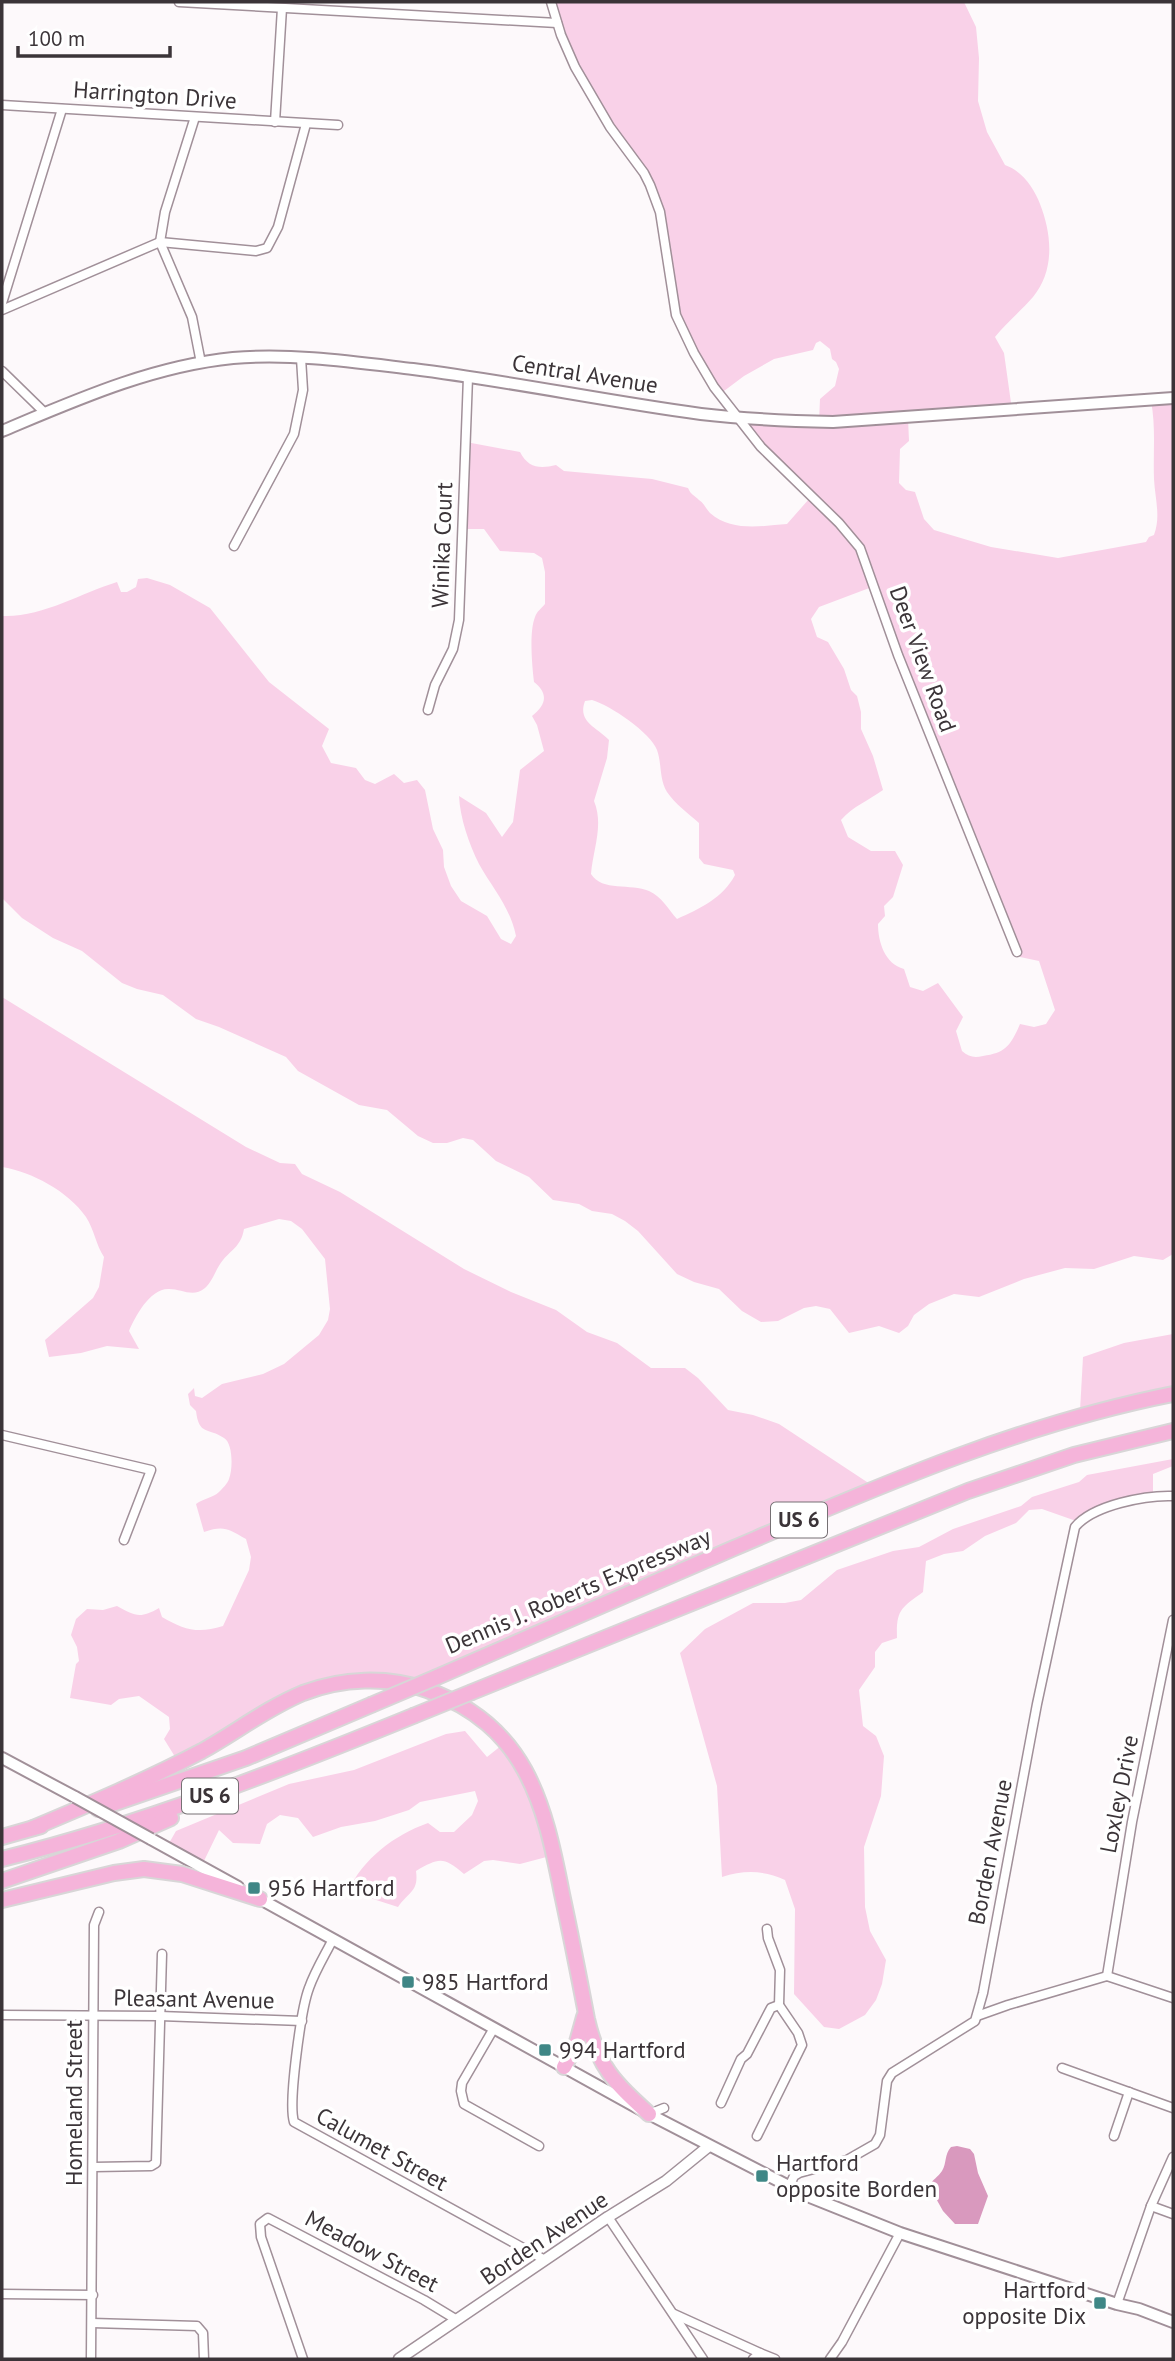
<svg xmlns="http://www.w3.org/2000/svg" width="1175" height="2361" viewBox="0 0 1175 2361" font-family="'PT Sans',sans-serif">
  <rect width="100%" height="100%" fill="#fdf9fb"/>
  <g fill="#f9d1e8" fill-rule="evenodd">
    <path d="M551,2H964L976,27L979,58L978,101L987,132L1005,165C1022,171 1034,188 1040,204C1052,235 1055,270 1033,297C1021,311 1006,323 995,337L1004,353L1012,410L908,418L909,441L900,449L899,483L906,490L915,492L924,519L934,530L991,547L1058,558L1146,542L1149,537L1154,535C1161,516 1155,499 1154,479C1153,452 1156,427 1151,401L1173,399V1254L1163,1260L1134,1256L1094,1269L1065,1268L1024,1279L979,1297L954,1294L929,1304L914,1315L908,1326L899,1333L879,1326L849,1333L830,1309L816,1306L804,1308L778,1321L761,1322L742,1311L719,1289L694,1282L677,1274L638,1231L625,1221L612,1214L592,1211L579,1204L553,1200L529,1177L496,1161L473,1140L463,1138L447,1143H433L418,1136L387,1110L359,1105L298,1071L286,1057L219,1027L196,1019L163,995L137,989L122,983L82,951L53,938L22,918L2,898V616C41,618 81,593 117,582L121,592H127L136,587L138,579L147,578L170,585L210,608L269,682L329,729L322,746L331,763L356,768L365,780L375,784L394,774L404,783L417,780L425,790L433,829L443,850L444,867L451,886L461,901L487,916L501,939L511,944L516,936C510,907 493,889 479,864C469,844 460,818 459,796L486,813L502,837L513,822L520,770L544,751L537,725L532,716C546,705 549,694 534,682C532,665 529,632 535,617C537,611 541,609 545,604V572L542,558L534,553L500,551L484,529H462L466,442L520,452C528,468 540,469 556,465L564,471L652,479L688,488C691,495 694,495 699,500C704,503 706,509 710,513C732,532 761,526 787,524L809,499L739,419L819,422L820,399L835,386L839,369L836,362L832,359L830,349L820,341L816,343L813,350L774,359L744,376L720,394L680,327L659,209L644,174L594,103ZM872,587L1014,946L1020,957L1039,961L1055,1010L1046,1024L1034,1027L1020,1024C1011,1045 1006,1053 983,1056C974,1058 969,1057 962,1051L956,1031L963,1017L938,983L923,991L910,987L904,969C885,964 878,942 878,924L885,916L884,906L893,897L903,865L895,851H871L848,837L841,820C853,806 868,801 883,790L873,756L861,729V712L857,696L851,690L844,669L828,642L817,637L811,619L819,607ZM592,700C610,705 651,733 657,750C662,764 659,779 667,792C675,804 688,813 699,823V858L704,864L733,870L735,875C723,898 699,909 677,919C668,909 662,897 649,891C631,883 602,892 591,874C593,849 604,825 594,801L607,758L609,740C597,727 577,722 585,701Z"/>
    <path d="M2,997L246,1147L280,1163L295,1164L302,1174L340,1192L464,1269L511,1292L556,1310L587,1332L617,1343L651,1368H685L698,1378L728,1410L753,1415L779,1424L870,1484L416,1682L343,1678L177,1760L164,1739L170,1729L169,1717L139,1696L119,1699L111,1705L70,1698L76,1664L79,1661L77,1647L71,1635L76,1619L87,1609L103,1610L117,1606C135,1616 140,1619 159,1608L162,1617C184,1630 198,1634 223,1626L249,1570L251,1557L246,1539C228,1529 224,1525 204,1532L196,1504C204,1498 213,1498 219,1492C222,1489 228,1483 229,1479C233,1469 233,1443 224,1438C208,1427 199,1436 196,1411L190,1405L188,1394L194,1388L195,1396L202,1398L222,1384L263,1374L284,1364L319,1335L328,1320L330,1309L325,1259L302,1229L291,1221L279,1219L244,1229C241,1246 233,1248 223,1260C216,1268 213,1281 205,1288C193,1298 182,1289 169,1289C150,1288 135,1317 129,1331L139,1349L107,1346L81,1353L49,1357L45,1340L93,1298L99,1287L104,1257C96,1245 94,1229 86,1217C68,1191 32,1172 2,1167Z"/>
    <polygon points="1173,1334 1173,1392 1080,1411 1083,1357 1124,1343"/>
    <path d="M1173,1459V1466L1153,1474V1497L1124,1503L1079,1522L1042,1509L1029,1510L1016,1523L985,1536L963,1551L944,1554L926,1561L923,1592C901,1608 896,1610 897,1638L882,1643L875,1652V1667L859,1690L863,1726L876,1736L884,1756L881,1796L864,1847L865,1907L870,1931L886,1960L882,1984L876,2000L865,2015L839,2029L824,2027L794,1994L795,1909L785,1880C763,1870 744,1870 722,1877L717,1786L680,1653L705,1629L753,1603H785L801,1600L837,1570L893,1551L919,1547L953,1529L1021,1506L1032,1497L1079,1482L1087,1475Z"/>
    <path d="M465,1731L487,1757L507,1741L554,1855L520,1864L493,1860L484,1861L464,1874C443,1856 439,1858 416,1871C419,1892 408,1892 398,1907L348,1891C363,1859 394,1835 428,1823L440,1832H454L472,1815L478,1801L475,1791L420,1802L409,1810L375,1821L341,1827L313,1837L298,1818L280,1815L267,1824L260,1844L233,1843L219,1830L203,1863L168,1845L176,1831L289,1784L354,1770L446,1734Z"/>
  </g>
  <path fill="#d999be" d="M957,2146L970,2149L974,2154L978,2173L988,2196L978,2224H955L943,2211L929,2186C933,2179 938,2177 942,2171C947,2163 944,2155 951,2147Z"/>
  <g fill="none" stroke-linecap="round" stroke-linejoin="round">
    <defs>
      <g id="minor">
        <polyline points="179,2 557,23"/>
        <polyline points="551,2 561,35 575,67 610,127 644,173 650,185 660,212 676,315 694,353 714,387 761,447 839,523 860,548 898,655 1017,952"/>
        <polyline points="2,105 338,125"/>
        <polyline points="195,117 165,212 160,242 192,317 201,363"/>
        <polyline points="275,122 282,8"/>
        <polyline points="2,303 62,109"/>
        <polyline points="2,310 160,242 256,251 267,248 278,227 306,124"/>
        <polyline points="2,371 45,413"/>
        <polyline points="234,546 294,434 303,390 301,358"/>
        <polyline points="428,710 435,685 453,649 459,620 468,377"/>
        <polyline points="2,1435 151,1470 124,1540"/>
        <path d="M333,1939C325,1955 315,1971 309,1988C301,2009 288,2103 294,2122L545,2260"/>
        <polyline points="1107,1976 1132,1822 1173,1620"/>
        <polyline points="2,2015 160,2016 302,2021"/>
        <polyline points="977,2016 1008,2005 1107,1976 1173,1998"/>
        <polyline points="494,2028 462,2083 461,2091 464,2104 539,2146"/>
        <polyline points="1062,2068 1173,2108"/>
        <polyline points="721,2103 741,2059 747,2054 771,2008 779,2005"/>
        <polyline points="649,2114 664,2108"/>
        <polyline points="757,2136 802,2045 798,2033 779,2005 780,1970 768,1938 767,1929"/>
        <polyline points="1114,2136 1129,2092"/>
        <polyline points="94,2167 151,2166 156,2163 162,1954"/>
        <path d="M789,2187L794,2176L799,2173L847,2160L875,2144L880,2135L887,2081L892,2073L975,2021L983,1993L1037,1704L1075,1527C1093,1505 1146,1495 1173,1496"/>
        <polyline points="1151,2206 1173,2214"/>
        <polyline points="608,2217 703,2359"/>
        <polyline points="2,2294 93,2295"/>
        <polyline points="1117,2304 1151,2206 1173,2157"/>
        <polyline points="674,2314 760,2353"/>
        <polyline points="92,2323 197,2326 203,2333 204,2359"/>
        <polyline points="91,2359 94,1925 99,1912"/>
        <polyline points="303,2359 261,2237 260,2224 268,2218 424,2300 457,2320"/>
        <polyline points="753,2359 760,2353 775,2359"/>
        <polyline points="830,2359 842,2342 900,2233"/>
      </g>
      <polyline id="tertiary" points="399,2359 608,2217 666,2181 709,2146"/>
      <g id="secondary">
        <path d="M2,431C76,400 152,366 233,358C293,353 354,362 413,369C509,381 605,401 701,414C744,419 789,421 833,422L1173,398"/>
        <polyline points="2,1758 75,1797"/>
        <polyline points="151,1839 238,1887"/>
        <polyline points="255,1896 649,2114 810,2197 900,2233 1117,2304 1139,2309 1173,2322"/>
      </g>
      <g id="motorway">
        <path d="M437,1677C536,1634 635,1591 734,1548C879,1486 1017,1425 1173,1394"/>
        <polyline points="472,1692 968,1491 1074,1455 1173,1431"/>
        <polyline points="98,1809 246,1758 371,1705"/>
        <path d="M33,1828C90,1804 147,1780 202,1751C236,1732 267,1708 303,1693C342,1678 387,1676 427,1690C526,1725 544,1802 562,1894C571,1936 579,1977 587,2019C598,2067 614,2082 649,2114"/>
        <polyline points="2,1837 41,1826"/>
        <path d="M2,1859C143,1824 278,1771 413,1716"/>
        <polyline points="2,1881 119,1841 171,1818"/>
        <polyline points="2,1900 114,1873 144,1869 182,1874 260,1899"/>
        <polyline points="564,2067 577,2042 584,2017"/>
      </g>
    </defs>
    <use href="#minor" stroke="#a19099" stroke-width="11"/>
    <use href="#tertiary" stroke="#a19099" stroke-width="13"/>
    <use href="#secondary" stroke="#a19099" stroke-width="14"/>
    <use href="#motorway" stroke="#d8d6d7" stroke-width="18"/>
    <use href="#minor" stroke="#fff" stroke-width="8"/>
    <use href="#tertiary" stroke="#fff" stroke-width="10"/>
    <use href="#secondary" stroke="#fff" stroke-width="10"/>
    <use href="#motorway" stroke="#f5b4da" stroke-width="14"/>
    <defs>
      <polyline id="secondary-bridge" points="75,1797 151,1839"/>
      <g id="motorway-bridge">
        <polyline points="371,1705 437,1677"/>
        <polyline points="413,1716 472,1692"/>
      </g>
    </defs>
    <use href="#secondary-bridge" stroke="#a19099" stroke-width="14" stroke-linecap="butt"/>
    <use href="#motorway-bridge" stroke="#d8d6d7" stroke-width="18" stroke-linecap="butt"/>
    <use href="#secondary-bridge" stroke="#fff" stroke-width="10"/>
    <use href="#motorway-bridge" stroke="#f5b4da" stroke-width="14"/>
  </g>
  <g fill="#3f8786" stroke="#fff" stroke-width="2.5">
    <rect x="247" y="1881" width="14" height="14" rx="3.5"/>
    <rect x="401" y="1975" width="14" height="14" rx="3.5"/>
    <rect x="538" y="2043" width="14" height="14" rx="3.5"/>
    <rect x="755" y="2169" width="14" height="14" rx="3.5"/>
    <rect x="1093" y="2296" width="14" height="14" rx="3.5"/>
  </g>
  <g text-anchor="middle" stroke-width="7" stroke-linejoin="round" paint-order="stroke">
    <g fill="#fff" stroke="#767174" stroke-width="2">
      <rect x="771" y="1502.5" width="56" height="35" rx="5"/>
      <rect x="182" y="1778.5" width="56" height="35" rx="5"/>
    </g>
    <g font-size="21" font-weight="bold" fill="#3b3438">
      <text x="799" y="1527">US 6</text>
      <text x="210" y="1803">US 6</text>
    </g>
    <g font-size="23" fill="#3b3438" stroke="#fff">
      <text transform="translate(155 95) rotate(4)" y="8">Harrington Drive</text>
      <text transform="translate(585 374) rotate(9)" y="8">Central Avenue</text>
      <text transform="translate(442 545) rotate(-88)" y="8">Winika Court</text>
      <text transform="translate(923 659) rotate(70)" y="8">Deer View Road</text>
      <text transform="translate(578 1591) rotate(-23)" y="8">Dennis J. Roberts Expressway</text>
      <text transform="translate(1119 1794) rotate(-79)" y="8">Loxley Drive</text>
      <text transform="translate(990 1852) rotate(-79)" y="8">Borden Avenue</text>
      <text transform="translate(194 1999) rotate(1)" y="8">Pleasant Avenue</text>
      <text transform="translate(74 2103) rotate(-90)" y="8">Homeland Street</text>
      <text transform="translate(382 2149) rotate(29)" y="8">Calumet Street</text>
      <text transform="translate(544 2238) rotate(-34)" y="8">Borden Avenue</text>
      <text transform="translate(372 2251) rotate(28)" y="8">Meadow Street</text>
    </g>
    <g font-size="23" fill="#3b3438" stroke="#fff" text-anchor="start">
      <text x="268" y="1896">956 Hartford</text>
      <text x="422" y="1990">985 Hartford</text>
      <text x="559" y="2058">994 Hartford</text>
      <text x="776" y="2171">Hartford<tspan x="776" dy="26">opposite Borden</tspan></text>
      <text x="1086" y="2298" text-anchor="end">Hartford<tspan x="1086" dy="26">opposite Dix</tspan></text>
    </g>
  </g>
  <rect width="1175" height="2361" fill="none" stroke="#3b3438" stroke-width="7"/>
  <path d="M18 46v10h152v-10" fill="none" stroke="#3b3438" stroke-width="3.5"/>
  <text x="28" y="46" font-size="21" fill="#3b3438" stroke="#ffffff" stroke-width="5" paint-order="stroke">100 m</text>
</svg>
